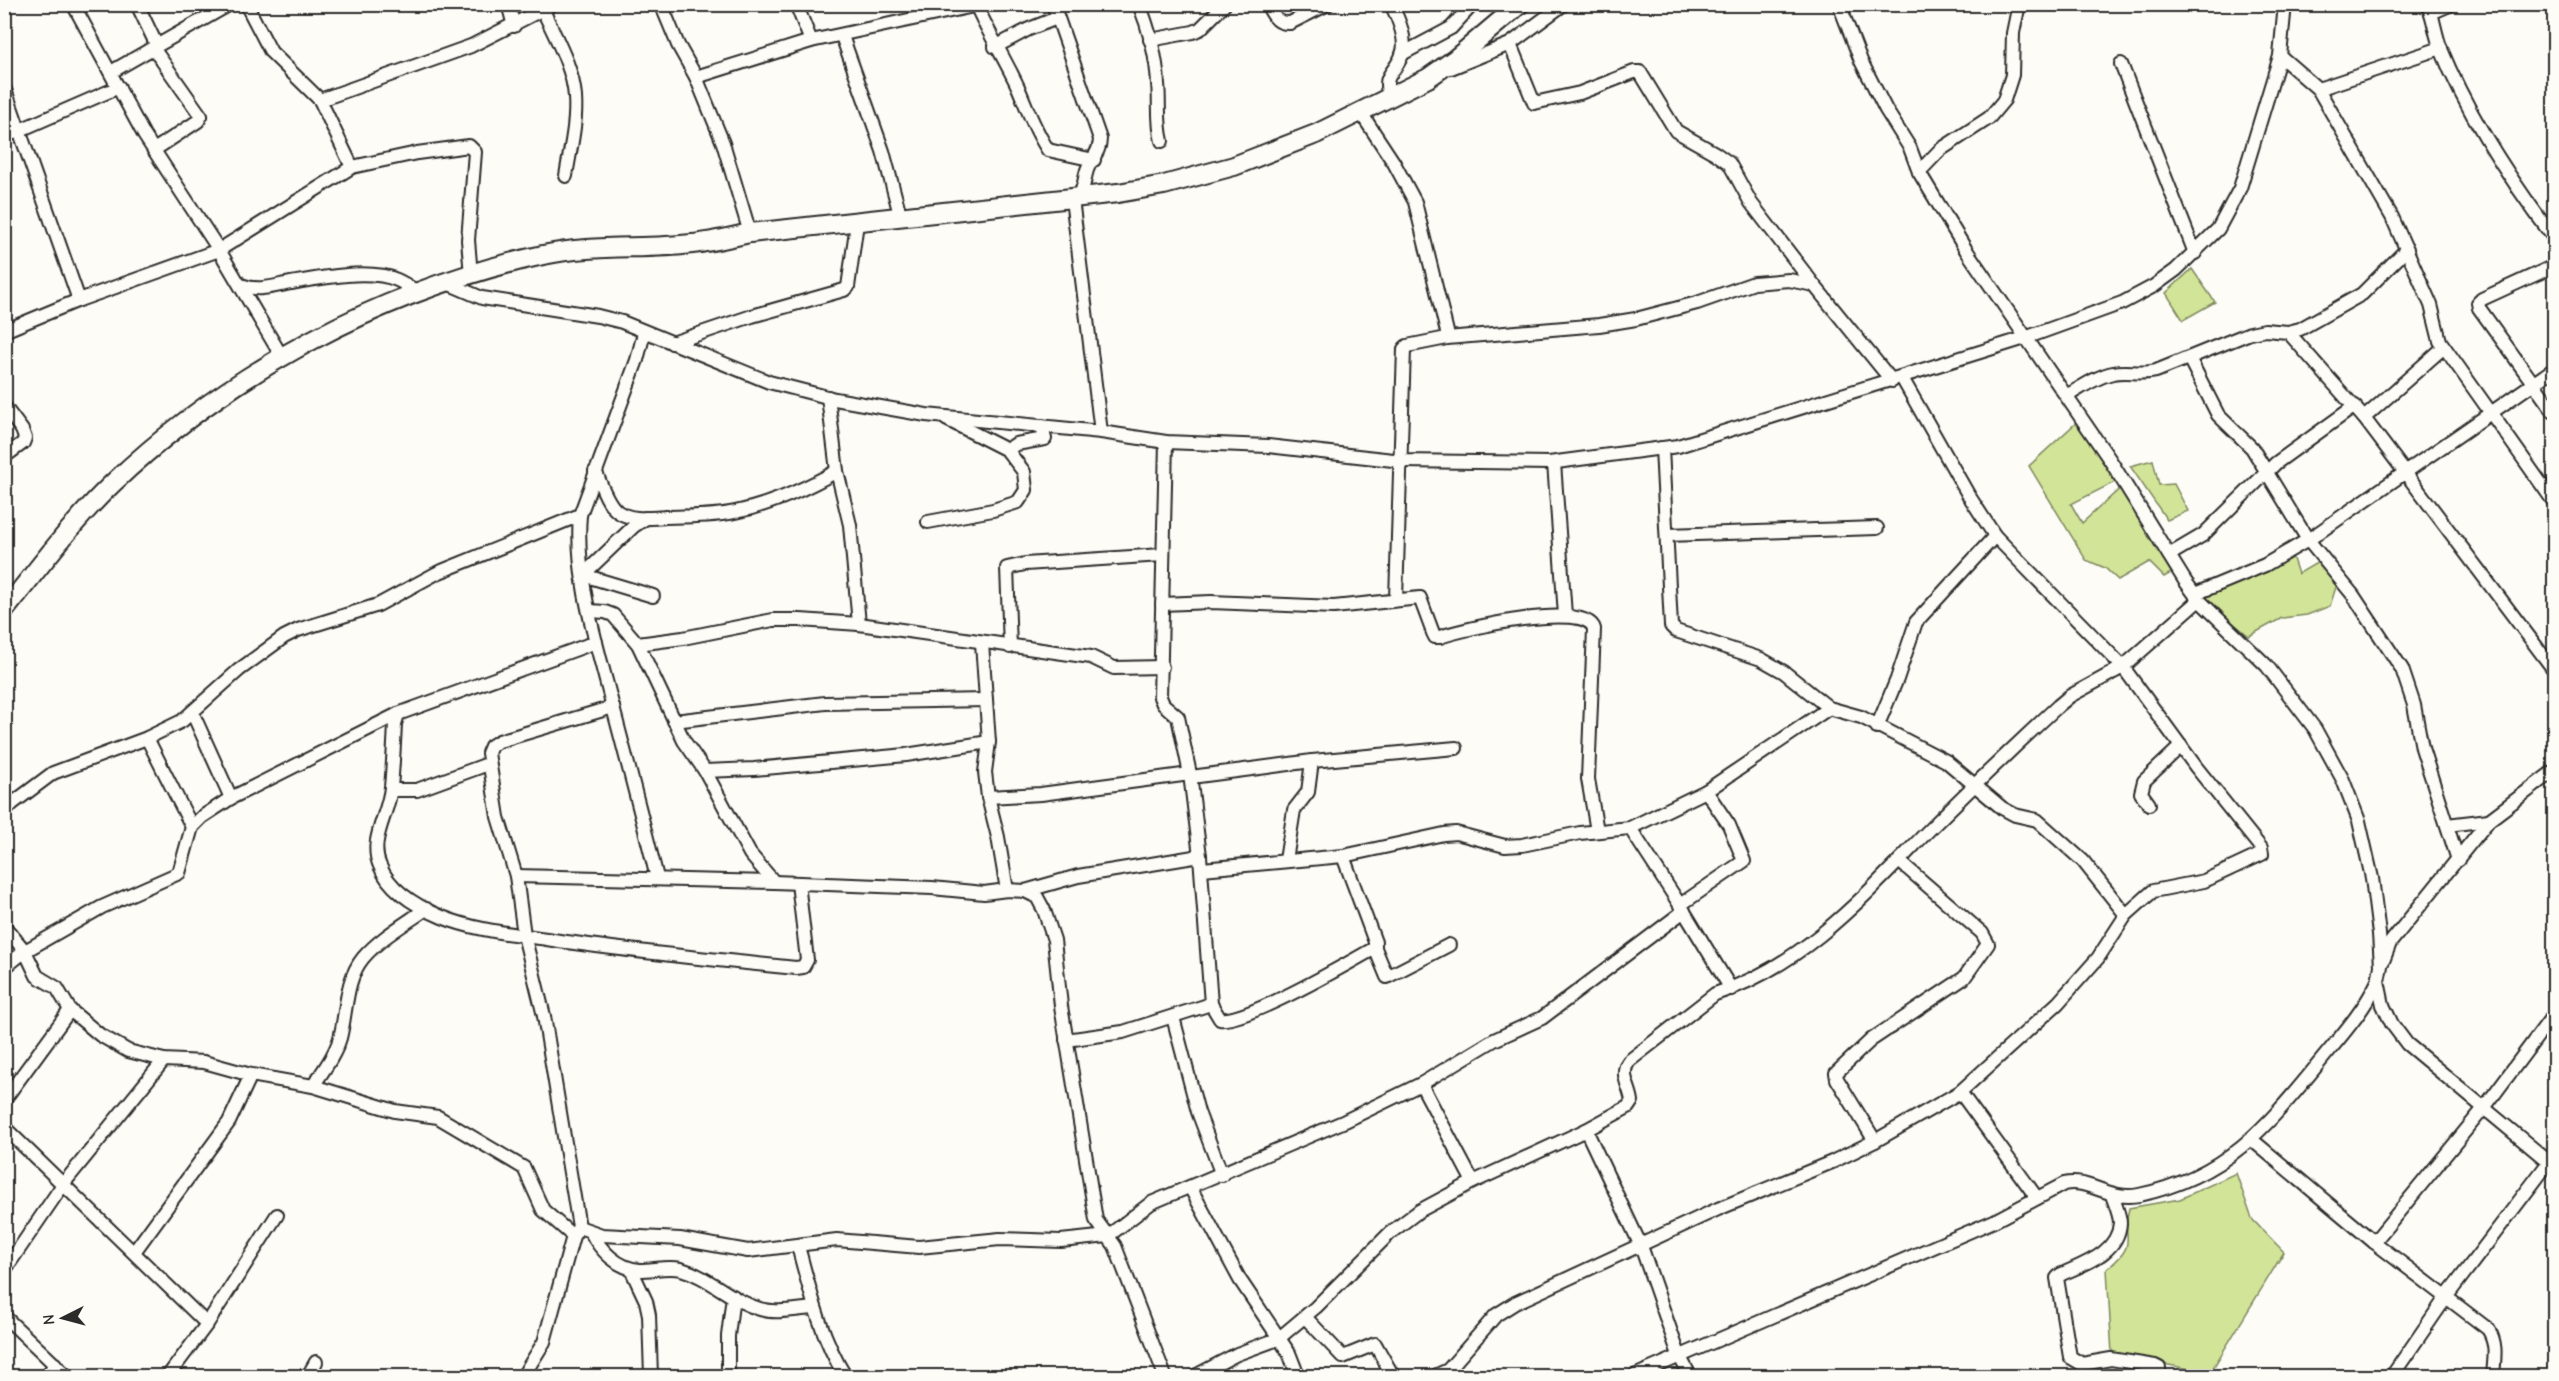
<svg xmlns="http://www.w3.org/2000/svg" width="2559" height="1381" viewBox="0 0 2559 1381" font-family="'Comic Neue',sans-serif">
  <rect width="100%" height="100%" fill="#fdfcf7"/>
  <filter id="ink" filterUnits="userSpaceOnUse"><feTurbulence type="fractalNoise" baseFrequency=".0167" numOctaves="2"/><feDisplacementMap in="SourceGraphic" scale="12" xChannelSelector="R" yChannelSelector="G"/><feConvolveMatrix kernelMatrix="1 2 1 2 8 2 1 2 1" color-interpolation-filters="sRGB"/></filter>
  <g filter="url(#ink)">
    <g fill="#d2e497" stroke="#7e8861" stroke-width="1.5">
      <polygon points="2192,269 2215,302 2183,320 2166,293"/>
      <polygon points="2078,421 2117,481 2071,504 2082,523 2123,486 2178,569 2164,577 2149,562 2118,580 2105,568 2086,560 2029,466"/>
      <polygon points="2153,460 2159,485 2174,484 2188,511 2167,520 2130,466"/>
      <polygon points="2292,556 2298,574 2320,561 2338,581 2330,606 2307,615 2282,618 2249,636 2202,597"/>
      <path d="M2236,1173L2252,1219L2284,1252L2210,1373L2112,1354L2107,1269C2141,1241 2120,1241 2129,1208L2180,1199Z"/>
    </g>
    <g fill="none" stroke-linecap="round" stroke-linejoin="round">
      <defs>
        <g id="street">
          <polyline points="73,4 144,135 219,250 282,357"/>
          <polyline points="137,4 157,46"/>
          <polyline points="246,4 271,52 320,100 352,167"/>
          <polyline points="508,4 514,26"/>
          <polyline points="661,4 678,45 696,77 723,143 750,233"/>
          <polyline points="796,4 811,41"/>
          <path d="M1053,4L1100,139C1100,153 1091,158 1087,170C1083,182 1086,185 1078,198"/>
          <path d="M1139,4C1149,28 1157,59 1158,84C1160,103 1157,122 1162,141"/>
          <path d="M1267,4C1273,15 1276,24 1290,23L1328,4"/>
          <polyline points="1839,4 1861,61 1886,110 1910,148 1919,172 1966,250 2110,460 2185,581 2199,600 2267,666 2315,729 2343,780 2359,821 2372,878 2379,934 2381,966 2378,981 2383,1005 2392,1024 2407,1044 2554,1166"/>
          <path d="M2428,4C2434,19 2435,34 2441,49C2468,116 2511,181 2554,238"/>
          <path d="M977,7C989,34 1005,59 1018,87C1027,108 1035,131 1048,150L1094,160"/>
          <path d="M543,10C555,37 573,67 575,97C577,123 570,150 566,176"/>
          <polyline points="2431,13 2452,4"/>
          <polyline points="842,36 883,151 901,218"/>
          <polyline points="1150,40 1193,32 1200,29 1225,4"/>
          <polyline points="1510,44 1534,103 1580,93 1634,72 1640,72 1676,131 1715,153 1729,163 1751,203 1814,285 1892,381"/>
          <polyline points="995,47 1029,29 1057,18"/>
          <polyline points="153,48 201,116 198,121 154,150"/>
          <polyline points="1402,54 1451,28 1473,4"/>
          <polyline points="2280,56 2318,89 2392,217 2431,305 2440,341 2554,502"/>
          <polyline points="2121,64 2195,253"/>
          <polyline points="1451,68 1510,44 1564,4"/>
          <polyline points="111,72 230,4"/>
          <polyline points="696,77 811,41 983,4"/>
          <polyline points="4,87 79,300"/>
          <polyline points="2318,89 2441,48"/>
          <path d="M1390,98C1381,74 1394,75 1402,55C1408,40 1398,18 1391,4"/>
          <polyline points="320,100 471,46 553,4"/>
          <polyline points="1361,113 1394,163 1415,202 1448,336 1447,338 1407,346 1404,349 1396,599"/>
          <polyline points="4,137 119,87"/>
          <polyline points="1919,172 1940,150 1989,118 2004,100 2012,75 2013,33 2019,4"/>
          <polyline points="1072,199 1101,432"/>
          <polyline points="2554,266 2482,299 2478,303 2479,308 2554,412"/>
          <polyline points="447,283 482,298 598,316 622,322 769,382 835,399 926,415 1101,432 1166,442 1268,446 1402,461 1549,463 1678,446 2025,338 2122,303 2154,286 2176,270 2218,229 2240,188 2280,56 2285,4"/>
          <path d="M241,285C259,292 273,286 291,283C319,278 370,268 397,280C404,283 411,288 417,292"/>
          <polyline points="4,331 79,300 219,250 352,167 417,153 469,146 475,152 468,240 471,275"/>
          <polyline points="2288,332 2364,418 2554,670"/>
          <path d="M644,333L637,360L580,515C575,575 595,638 610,696C626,757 642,817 657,878"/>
          <polyline points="1447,338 1599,325 1636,319 1697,303 1754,283 1789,280 1814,285"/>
          <polyline points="672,343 752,316 844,290 848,287 857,223"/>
          <polyline points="2189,358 2218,415 2252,448 2308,540 2353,595 2402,669 2414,705 2422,748 2458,860"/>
          <path d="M2066,396C2081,388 2097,376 2113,373C2127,370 2141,375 2156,371L2250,333L2265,330L2288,332L2300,329L2362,294L2407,249"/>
          <polyline points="828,397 837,471 850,525 859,624"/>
          <polyline points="4,406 22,430 25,438 23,443 4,457"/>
          <polyline points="2364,418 2444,347"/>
          <path d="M1166,442L1160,697L1163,704L1178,717L1190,774L1200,856L1211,1004L1220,1019C1245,1023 1347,964 1375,948V942L1343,856"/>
          <polyline points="1662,448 1671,626 1676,631 1761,659 1784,672 1829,708 1861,717 1946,761 2002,808 2015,815 2037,820 2083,861 2126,915"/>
          <polyline points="1007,450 1016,444 1045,439 1042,426"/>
          <polyline points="1554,463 1565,615"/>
          <path d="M595,471C601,483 606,502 617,511C630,521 650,518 666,517C689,516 712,517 735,512C770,505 805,489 837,471"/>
          <polyline points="646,518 634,526 583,575 653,596"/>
          <polyline points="928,522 993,510 1018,502 1026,490 1024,472 1007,450 946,419"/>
          <polyline points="1667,535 1877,528"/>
          <polyline points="2169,555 2203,535 2276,463 2355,406"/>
          <polyline points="2195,594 2265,565 2308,540 2554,369"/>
          <path d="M1162,604L1211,602L1334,607L1420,598L1433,633L1435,637H1440C1462,629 1587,600 1594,629L1588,779L1597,831"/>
          <polyline points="590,611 605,612 613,615 638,644 684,741 705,771 750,854 774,882"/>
          <path d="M596,642L398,714L395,724C394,745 393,766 391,787C389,814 368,840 380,866C390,891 418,907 442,917C476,931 516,934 553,940C634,952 715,960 796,968L803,967L807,960L798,883"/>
          <polyline points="982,643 989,742 985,772 988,797 998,837 1007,890"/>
          <polyline points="638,644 683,638 773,620 800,620 859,624 1091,657 1114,668 1162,667"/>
          <polyline points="1010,647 1007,568 1025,564 1162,555"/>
          <polyline points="193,714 231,798"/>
          <polyline points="674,721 825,703 986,700"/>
          <polyline points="1877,727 1897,679 1916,622 1995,536"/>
          <polyline points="705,771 754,769 906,755 989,742"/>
          <polyline points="1191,777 1312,761"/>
          <polyline points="391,790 417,790 488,764"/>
          <polyline points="988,797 1041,794 1190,774"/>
          <polyline points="2149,804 2141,793 2144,781 2181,746"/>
          <polyline points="4,812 13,803 53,773 147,738 182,721 239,670 284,637 298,630 378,605 437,573 580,515"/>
          <polyline points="2447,825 2489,820"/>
          <polyline points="192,827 202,817 231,798 398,714"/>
          <polyline points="1630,828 1680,905 1731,989"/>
          <polyline points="1286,860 1294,810 1308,792 1312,761 1456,748"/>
          <polyline points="1202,869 1343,856 1444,834 1456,833 1505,846 1522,845 1580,833 1630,828 1706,791 1829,708"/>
          <polyline points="516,876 774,882 932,888 984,893 1007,890 1025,891 1037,897 1044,910 1054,940 1061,1006 1096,1220 1115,1246 1165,1376"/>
          <polyline points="1025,891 1078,876 1200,856"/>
          <polyline points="1680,905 1744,861 1729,825 1706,791"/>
          <polyline points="4,926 25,951 37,976 57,988 70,1010 100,1035 128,1051 164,1060 204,1062 251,1075 313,1086 395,1111 438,1117 524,1168 543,1210 573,1236"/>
          <polyline points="1375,948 1387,977 1449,945"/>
          <polyline points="2383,961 2390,943 2489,820 2554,771"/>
          <polyline points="4,968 25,951 102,907 179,873 192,827 147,738"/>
          <polyline points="1173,1017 1198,1112 1222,1175"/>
          <polyline points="1066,1040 1123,1032 1211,1004"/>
          <polyline points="1421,1084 1473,1182"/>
          <path d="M313,1086C323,1071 335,1055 340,1038C347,1011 345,980 363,958C380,938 405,924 426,909"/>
          <polyline points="1960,1092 2037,1198"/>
          <polyline points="4,1100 70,1010"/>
          <polyline points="4,1127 207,1324"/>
          <polyline points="1586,1130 1641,1246 1679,1355 1690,1376"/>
          <path d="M2251,1139L2374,1242L2488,1329C2498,1344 2494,1360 2493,1376"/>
          <polyline points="1875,1141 1837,1079 1836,1073 1871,1040 1964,978 1988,944 1982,933 1899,861"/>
          <polyline points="1190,1187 1240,1280 1289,1353 1298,1376"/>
          <path d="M2112,1195C2115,1204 2120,1215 2120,1223C2118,1254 2083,1264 2060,1275L2057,1278L2070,1357L2082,1364L2111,1359L2155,1366L2159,1368V1376"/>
          <polyline points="579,1227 602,1235 680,1239 748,1251 837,1240 919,1247 1000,1239 1061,1241 1108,1236 1151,1203 1345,1121 1421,1084 1494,1040 1542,1018 1684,911"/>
          <path d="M591,1232C600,1250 618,1269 640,1270C653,1270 668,1266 681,1269C710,1277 731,1301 760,1309C776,1314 798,1309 815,1308"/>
          <polyline points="2374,1242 2484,1108 2554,1014"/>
          <path d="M798,1246C810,1291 821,1337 845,1376"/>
          <polyline points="134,1252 229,1122 251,1075"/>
          <polyline points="631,1269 646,1301 649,1315 651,1376"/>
          <polyline points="4,1271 64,1183 164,1060"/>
          <polyline points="4,1316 67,1376"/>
          <polyline points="1305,1317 1343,1357 1375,1344 1393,1376"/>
          <polyline points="47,1376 55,1364"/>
          <polyline points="168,1376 207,1324 277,1215"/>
          <polyline points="308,1376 316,1362"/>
          <polyline points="523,1376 544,1342 573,1236 579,1227 544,1016 524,935 516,876 498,817 488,753 491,746 499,741 613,707"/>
          <polyline points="728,1376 728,1336 733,1296"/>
          <path d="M1195,1376L1237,1354L1278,1339L1316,1307L1390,1233L1419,1211L1473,1182L1586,1130L1628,1107L1632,1101C1630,1086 1619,1074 1629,1061L1715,994C1804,966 1867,893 1930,829C1972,787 2015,746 2058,706L2070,696L2123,667L2199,600"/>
          <polyline points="1435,1376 1448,1370 1496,1315 1515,1303 1718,1209 1832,1162 1875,1141 1960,1092 2058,1003 2098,958 2126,915 2153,891 2204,881 2262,854 2261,848 2196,767 2123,667 1995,536 1969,496 1902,378"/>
          <path d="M1634,1376L1994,1221L2064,1184C2089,1178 2109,1201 2139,1195C2225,1177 2266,1128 2319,1063C2341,1036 2363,1012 2378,981"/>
          <polyline points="2392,1376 2447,1296 2549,1162"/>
        </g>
        <path id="secondary" d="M4,611C39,568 73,521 113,483C232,370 383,290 543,255C593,244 643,250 692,244C712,242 731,237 750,233L1118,193L1164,185L1234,166L1316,134L1428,78L1455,59L1520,4"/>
      </defs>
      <use href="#street" stroke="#2b2b2b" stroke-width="16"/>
      <use href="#secondary" stroke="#2b2b2b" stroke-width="22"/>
      <use href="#street" stroke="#fdfcf7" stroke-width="12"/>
      <use href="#secondary" stroke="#fdfcf7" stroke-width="18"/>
    </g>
  </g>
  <rect width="2559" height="1381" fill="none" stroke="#fdfcf7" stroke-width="24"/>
  <rect x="12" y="12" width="2535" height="1357" fill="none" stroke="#2b2b2b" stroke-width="2" filter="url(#ink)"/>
  <g transform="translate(63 1318) rotate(264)" stroke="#fdfcf7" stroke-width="4.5" paint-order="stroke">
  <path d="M0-4.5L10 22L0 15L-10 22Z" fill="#2b2b2b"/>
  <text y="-9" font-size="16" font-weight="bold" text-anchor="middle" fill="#2b2b2b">N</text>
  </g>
</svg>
